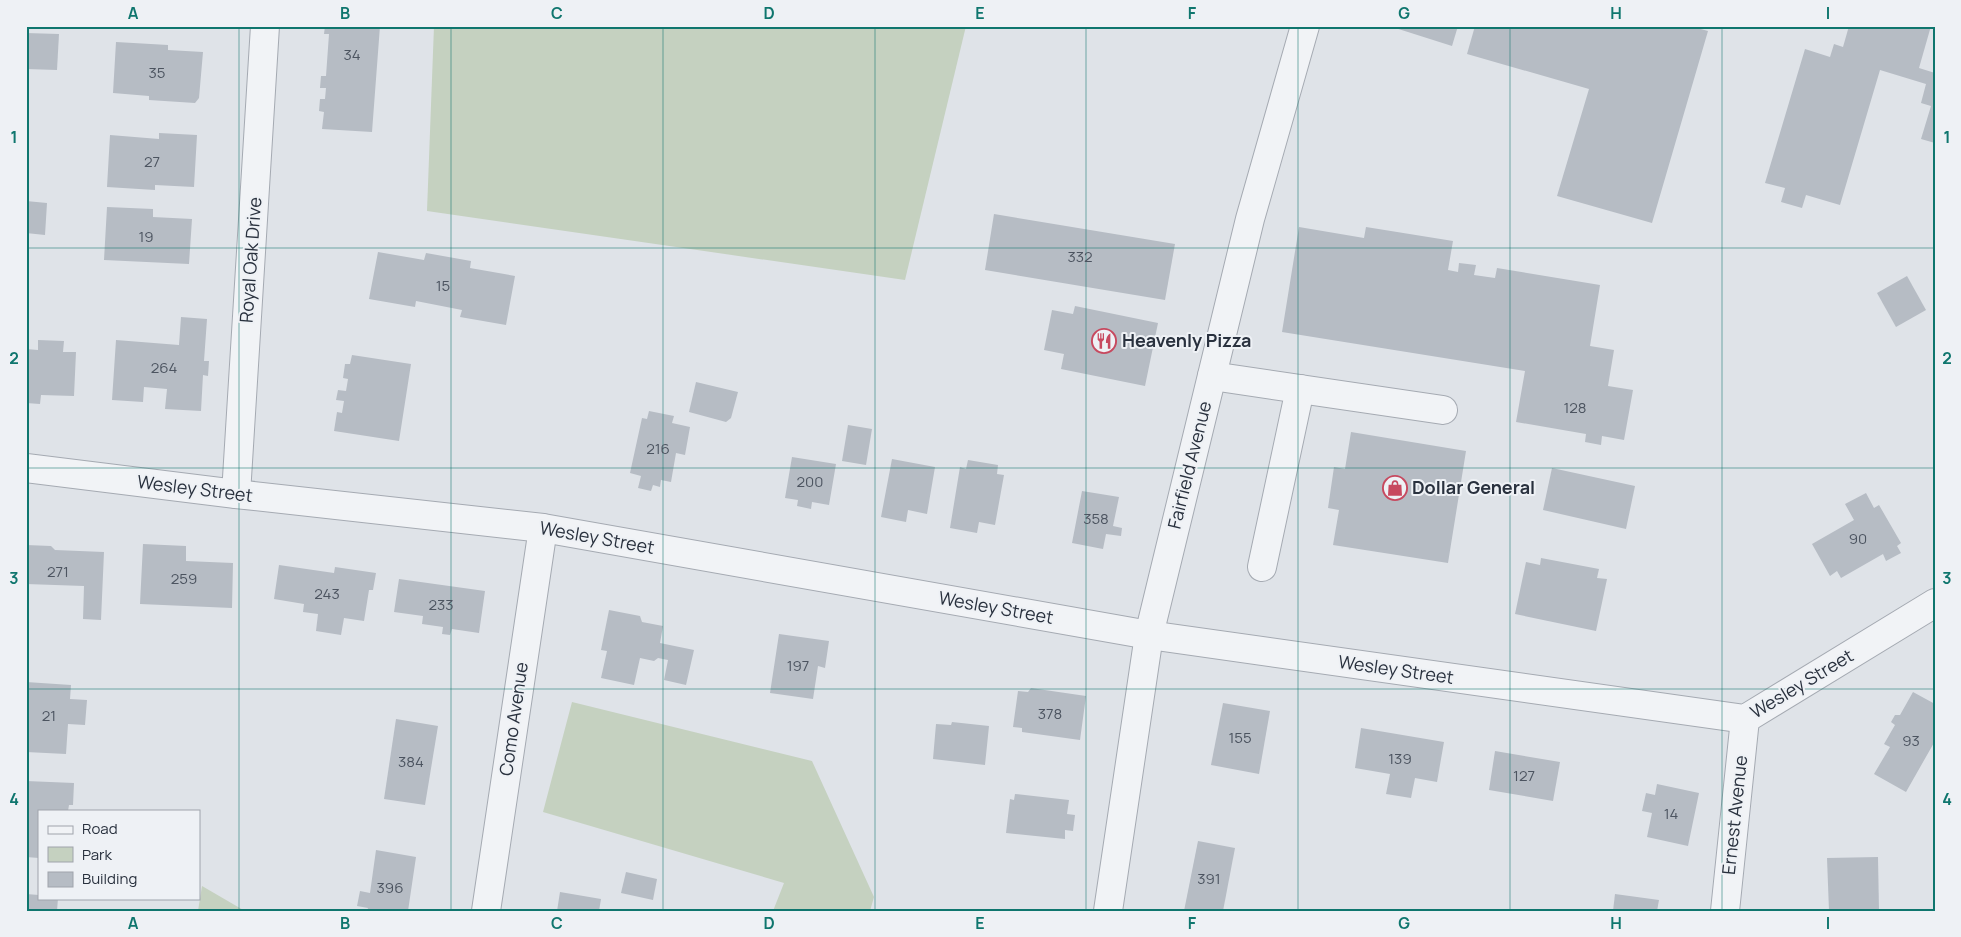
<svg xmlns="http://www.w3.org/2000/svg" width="1961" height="937" viewBox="0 0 1961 937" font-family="Manrope,sans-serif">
  <rect width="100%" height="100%" fill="#dfe3e8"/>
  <g fill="#c5d1c0">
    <polygon points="434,26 966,26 905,280 427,211"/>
    <polygon points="572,702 812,761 874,897 870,911 773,911 784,883 543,812"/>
    <polygon points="202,886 245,911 198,911"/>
  </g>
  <g fill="#b6bcc4">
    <polygon points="325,26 380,26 372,132 322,129 324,112 319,111 320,99 325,99 326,88 320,88 321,76 326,76 329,34 324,34"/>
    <polygon points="1389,26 1458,26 1452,46"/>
    <polygon points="1475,26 1690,26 1708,31 1652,223 1557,196 1589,89 1467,54"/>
    <polygon points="1849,26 1931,26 1919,68 1935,73 1935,143 1921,139 1931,106 1921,103 1926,84 1880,70 1840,205 1806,195 1802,208 1781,202 1785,188 1765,183 1805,49 1830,57 1834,44 1843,47"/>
    <polygon points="26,33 59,34 57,70 26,69"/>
    <polygon points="116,42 168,45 168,50 203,52 199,98 195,103 149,100 149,96 113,93"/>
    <polygon points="159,133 197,135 194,187 155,185 155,190 107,187 110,135 159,139"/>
    <polygon points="26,201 47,203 45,235 26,233"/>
    <polygon points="107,207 153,209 153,217 192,219 189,264 104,260"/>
    <polygon points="994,214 1175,244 1165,300 985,270"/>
    <polygon points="1299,227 1364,238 1366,227 1453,241 1448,270 1458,272 1459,263 1476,265 1474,275 1495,278 1497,268 1600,285 1590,346 1614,350 1608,386 1633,390 1624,440 1602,436 1601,445 1585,442 1586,434 1516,422 1525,371 1282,332"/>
    <polygon points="378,252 424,260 426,253 471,261 470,268 515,276 506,325 460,317 462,310 416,301 415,307 369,299"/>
    <polygon points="1907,276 1926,310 1896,327 1877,293"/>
    <polygon points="1075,306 1158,323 1145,386 1061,369 1064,354 1044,350 1052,310 1073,314"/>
    <polygon points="181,317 207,319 204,361 209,361 208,376 203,375 201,411 165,409 167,389 144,387 143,402 112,400 116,340 179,345"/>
    <polygon points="38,340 64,341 63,352 76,352 74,396 41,395 40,404 26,403 26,349 38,350"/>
    <polygon points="352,355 411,364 399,441 334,431 337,412 342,413 344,401 336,400 338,390 346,391 348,379 343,378 345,364 350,364"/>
    <polygon points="696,382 738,392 731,418 726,422 689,412"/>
    <polygon points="649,411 674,416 672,423 690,427 685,455 676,453 671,482 661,480 660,487 653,485 651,491 638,488 641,476 630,473 642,418 647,419"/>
    <polygon points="848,425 872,429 866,465 842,461"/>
    <polygon points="1351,432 1466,451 1448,563 1333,545 1339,510 1328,508 1334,467 1345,469"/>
    <polygon points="792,457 836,464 829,505 812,502 811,509 797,506 798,500 785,498"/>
    <polygon points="892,459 935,467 927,514 908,510 906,522 881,517"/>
    <polygon points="968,460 998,465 997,474 1004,475 995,525 979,522 977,533 950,528 960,467 966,469"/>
    <polygon points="1552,468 1635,486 1626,529 1543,510"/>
    <polygon points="1082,491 1119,497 1113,526 1122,528 1121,536 1106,534 1103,549 1072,543"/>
    <polygon points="1866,493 1874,508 1879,505 1901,543 1897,546 1901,553 1886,561 1883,554 1841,578 1837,571 1830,576 1812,544 1854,520 1845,504"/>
    <polygon points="143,544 186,546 186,561 233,563 232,608 140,604"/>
    <polygon points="26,545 51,546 55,550 104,552 101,620 83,619 84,586 26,584"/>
    <polygon points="1541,558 1599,569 1597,578 1607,579 1596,631 1515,614 1526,562 1540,565"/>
    <polygon points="279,565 334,573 335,567 376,573 373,590 369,590 364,621 344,618 341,635 316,631 318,614 303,612 304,604 274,599"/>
    <polygon points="399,579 485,591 479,633 452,629 450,635 442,634 443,627 422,624 423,616 394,612"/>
    <polygon points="609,610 640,616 642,622 663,626 660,643 694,650 686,685 664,680 668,660 658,658 654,661 640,658 634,685 601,678 607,651 601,650"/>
    <polygon points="779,634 829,641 825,668 818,666 813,699 770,693"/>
    <polygon points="26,682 71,685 70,699 87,700 85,725 68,724 66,754 26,752"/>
    <polygon points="1031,688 1086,696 1080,740 1022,732 1022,728 1013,727 1018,691 1028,692"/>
    <polygon points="1913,692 1935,704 1935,741 1906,792 1874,774 1890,747 1884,744 1895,725 1891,722 1895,715 1900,715"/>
    <polygon points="1223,703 1270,711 1259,774 1211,765"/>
    <polygon points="396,719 438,726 425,805 384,799"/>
    <polygon points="952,722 989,726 985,765 933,759 936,724 951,725"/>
    <polygon points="1361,728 1444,742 1437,782 1415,778 1411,798 1386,794 1390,774 1355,768"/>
    <polygon points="1495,751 1560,762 1553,801 1489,790"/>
    <polygon points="26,781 74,783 73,805 69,805 68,811 39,811 39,858 26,857"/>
    <polygon points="1657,784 1699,793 1688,846 1647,837 1652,813 1642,811 1646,793 1655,795"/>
    <polygon points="1015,794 1069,800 1067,814 1075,815 1073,831 1065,830 1065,839 1006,833 1010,799 1014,800"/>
    <polygon points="1198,841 1235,848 1223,911 1184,911"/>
    <polygon points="376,850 416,857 408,911 367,911 368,908 357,906 360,891 370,893"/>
    <polygon points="1878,857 1879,911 1829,911 1827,858"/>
    <polygon points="626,872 657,879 653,900 621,893"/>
    <polygon points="560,892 601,899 599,911 557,911"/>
    <polygon points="26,894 39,895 39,898 58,898 57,911 26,911"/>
    <polygon points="1615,894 1659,900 1657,911 1613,911"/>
  </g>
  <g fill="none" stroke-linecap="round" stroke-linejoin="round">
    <defs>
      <g id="minor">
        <polyline points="1212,376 1443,410"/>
        <polyline points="26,468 236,494 543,528 1149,635 1745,719 1935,603"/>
        <polyline points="236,494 265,26"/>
        <polyline points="1262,567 1300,389"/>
        <polyline points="486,911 543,528"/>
        <polyline points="1108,911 1149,635 1250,219 1305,26"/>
        <polyline points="1725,911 1745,719"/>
      </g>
    </defs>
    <use href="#minor" stroke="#a5aab2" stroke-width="30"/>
    <use href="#minor" stroke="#f1f3f6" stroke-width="28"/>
  </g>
  <path fill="none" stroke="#0f766e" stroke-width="1" stroke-opacity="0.55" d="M239,26V911M451,26V911M663,26V911M875,26V911M1086,26V911M1298,26V911M1510,26V911M1722,26V911M26,248H1935M26,468H1935M26,689H1935"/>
  <defs>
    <symbol id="restaurant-ring" viewBox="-11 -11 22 22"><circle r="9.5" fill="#eef1f5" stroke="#c7495f" stroke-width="1.5"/><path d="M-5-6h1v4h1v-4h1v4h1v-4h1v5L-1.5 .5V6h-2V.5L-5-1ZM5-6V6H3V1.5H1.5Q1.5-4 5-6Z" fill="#c7495f"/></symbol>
    <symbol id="shop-ring" viewBox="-11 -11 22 22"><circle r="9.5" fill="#eef1f5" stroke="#c7495f" stroke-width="1.5"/><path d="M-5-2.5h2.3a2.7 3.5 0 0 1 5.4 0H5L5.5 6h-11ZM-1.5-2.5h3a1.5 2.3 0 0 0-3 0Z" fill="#c7495f"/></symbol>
  </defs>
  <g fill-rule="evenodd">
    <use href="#restaurant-ring" x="1090" y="327" width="28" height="28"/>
    <use href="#shop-ring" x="1381" y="474" width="28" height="28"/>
  </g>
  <g text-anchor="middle" stroke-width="4" stroke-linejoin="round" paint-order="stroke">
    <g font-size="15" fill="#4c5460">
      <text x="352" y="60">34</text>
      <text x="157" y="78">35</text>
      <text x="152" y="167">27</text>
      <text x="146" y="242">19</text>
      <text x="1080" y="262">332</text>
      <text x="443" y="291">15</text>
      <text x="164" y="373">264</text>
      <text x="1575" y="413">128</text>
      <text x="658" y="454">216</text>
      <text x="810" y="487">200</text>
      <text x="1096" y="524">358</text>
      <text x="1858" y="544">90</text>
      <text x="58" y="577">271</text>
      <text x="184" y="584">259</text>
      <text x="327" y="599">243</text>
      <text x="441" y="610">233</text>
      <text x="798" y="671">197</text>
      <text x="1050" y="719">378</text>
      <text x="49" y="721">21</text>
      <text x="1240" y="743">155</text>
      <text x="1911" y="746">93</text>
      <text x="1400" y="764">139</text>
      <text x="411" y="767">384</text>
      <text x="1524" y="781">127</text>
      <text x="1671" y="819">14</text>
      <text x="1209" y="884">391</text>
      <text x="390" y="893">396</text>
    </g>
    <g font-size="18" fill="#29313e" stroke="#eef1f5">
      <text transform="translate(251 260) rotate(-86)" y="6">Royal Oak Drive</text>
      <text transform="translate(1190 465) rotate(-76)" y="6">Fairfield Avenue</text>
      <text transform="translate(195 489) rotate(7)" y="6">Wesley Street</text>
      <text transform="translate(597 538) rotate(10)" y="6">Wesley Street</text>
      <text transform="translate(996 608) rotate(10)" y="6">Wesley Street</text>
      <text transform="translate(1396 670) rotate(8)" y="6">Wesley Street</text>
      <text transform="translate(1802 684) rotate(-31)" y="6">Wesley Street</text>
      <text transform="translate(514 719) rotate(-82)" y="6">Como Avenue</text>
      <text transform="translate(1735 815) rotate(-84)" y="6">Ernest Avenue</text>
    </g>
    <g font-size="18" font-weight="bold" fill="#29313e" stroke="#eef1f5" text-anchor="start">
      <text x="1122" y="347">Heavenly Pizza</text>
      <text x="1412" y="494">Dollar General</text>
    </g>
  </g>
  <rect width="1961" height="937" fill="none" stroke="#eef1f5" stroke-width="55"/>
  <rect x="38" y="810" width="162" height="90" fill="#eef1f5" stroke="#9fa4ac"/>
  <rect x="48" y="826" width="25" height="8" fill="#f1f3f6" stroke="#9fa4ac"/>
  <text x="82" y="834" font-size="15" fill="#29313e">Road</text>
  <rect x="48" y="847" width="25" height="15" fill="#c5d1c0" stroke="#9fa4ac"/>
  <text x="82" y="860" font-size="15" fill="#29313e">Park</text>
  <rect x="48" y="872" width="25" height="15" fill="#b6bcc4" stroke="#9fa4ac"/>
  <text x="82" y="884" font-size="15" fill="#29313e">Building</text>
  <rect x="28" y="28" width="1906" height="882" fill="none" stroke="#0f766e" stroke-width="2"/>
  <g font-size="16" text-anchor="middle" font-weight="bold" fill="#0f766e">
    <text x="133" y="19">A</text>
    <text x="345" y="19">B</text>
    <text x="557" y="19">C</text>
    <text x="769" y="19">D</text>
    <text x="980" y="19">E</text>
    <text x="1192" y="19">F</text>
    <text x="1404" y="19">G</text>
    <text x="1616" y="19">H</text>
    <text x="1828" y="19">I</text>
    <text x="14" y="143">1</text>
    <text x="1947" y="143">1</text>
    <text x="14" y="364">2</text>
    <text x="1947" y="364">2</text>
    <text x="14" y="584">3</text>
    <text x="1947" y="584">3</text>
    <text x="14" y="805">4</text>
    <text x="1947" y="805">4</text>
    <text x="133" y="929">A</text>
    <text x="345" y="929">B</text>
    <text x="557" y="929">C</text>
    <text x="769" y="929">D</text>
    <text x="980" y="929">E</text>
    <text x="1192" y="929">F</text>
    <text x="1404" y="929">G</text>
    <text x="1616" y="929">H</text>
    <text x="1828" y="929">I</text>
  </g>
</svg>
